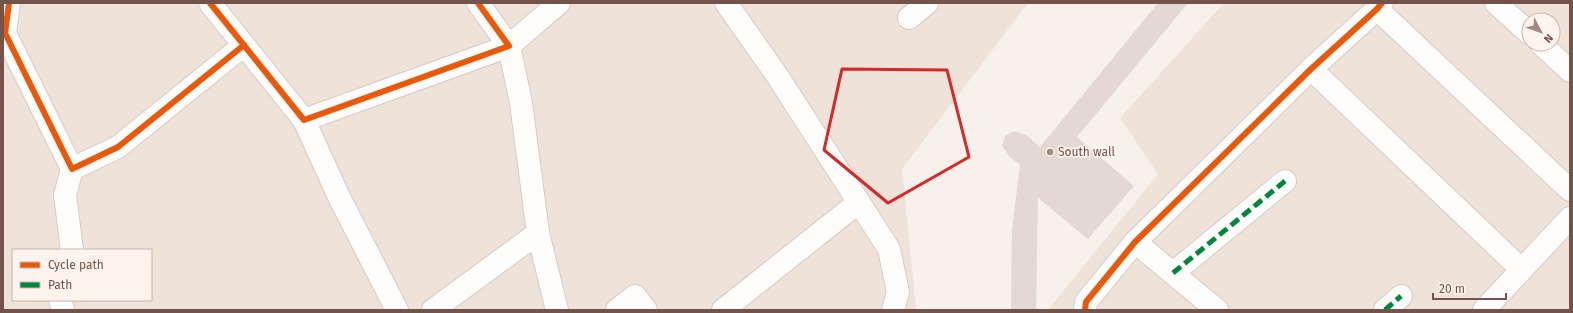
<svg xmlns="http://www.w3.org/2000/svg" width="1573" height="313" viewBox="0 0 1573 313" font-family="'Fira Sans',sans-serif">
  <rect width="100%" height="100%" fill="#f6f1eb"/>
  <g fill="#efe2d9" fill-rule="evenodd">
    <path d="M3,3H1028L902,169L916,310H3ZM13,250H151V300H13Z"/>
    <path d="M1224,3H1570V310H1048L1158,174L1120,118ZM1529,20H1553V44H1529Z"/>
  </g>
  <polygon fill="#e3d8d3" points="1158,3 1188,3 1077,137 1134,186 1088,239 1038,198 1036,310 1011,310 1012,230 1020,165 1010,157 1002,146 1005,136 1014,131 1026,135 1040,147"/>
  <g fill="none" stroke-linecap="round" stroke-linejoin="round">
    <defs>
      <g id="minor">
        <polyline points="9,3 5,33 72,169 118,147 244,45"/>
        <polyline points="210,3 304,120 509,46 478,3"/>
        <polyline points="726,3 776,74 889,249 898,292 893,310"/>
        <polyline points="1496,3 1529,33"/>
        <polyline points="1377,9 1570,190"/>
        <polyline points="909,18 927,3"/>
        <polyline points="1541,44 1570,71"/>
        <polyline points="1311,69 1522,270"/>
        <polyline points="304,120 339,197 397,310"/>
        <polyline points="1135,242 1217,310"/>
        <polyline points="72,250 65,195 72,169"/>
        <polyline points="1173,273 1285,181"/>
        <polyline points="60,300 63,310"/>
        <polyline points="433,310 538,233"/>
        <polyline points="617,310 635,296 646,310"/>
        <polyline points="723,310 859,202"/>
        <polyline points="1085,310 1086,302 1135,242 1311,69 1377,9 1382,3"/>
        <polyline points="1385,310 1401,296"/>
        <polyline points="1484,310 1570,218"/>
      </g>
      <polyline id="tertiary" points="557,310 538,233 521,103 509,46 559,3"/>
    </defs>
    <use href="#minor" stroke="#d5ccc8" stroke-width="24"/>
    <use href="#tertiary" stroke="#d5ccc8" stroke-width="24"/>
    <use href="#minor" stroke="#fefdfc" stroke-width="22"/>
    <use href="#tertiary" stroke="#fefdfc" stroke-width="22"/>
    <g stroke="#00873e" stroke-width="5" stroke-dasharray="10 5" stroke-linecap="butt">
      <polyline points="1173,273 1285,181"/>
      <polyline points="1385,310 1401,296"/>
    </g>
    <defs>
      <g id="cycleway">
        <polyline points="9,3 5,33 72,169 118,147 244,45"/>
        <polyline points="210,3 304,120 509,46 478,3"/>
        <polyline points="1085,310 1086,302 1135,242 1311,69 1377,9 1382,3"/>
      </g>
    </defs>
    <use href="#cycleway" stroke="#fef4ed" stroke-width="8"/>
    <use href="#cycleway" stroke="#e8590c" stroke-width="6"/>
  </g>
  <path fill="none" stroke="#d62828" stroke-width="3" stroke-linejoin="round" d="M842,69L947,70L969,157L888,203L824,150Z"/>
  <circle fill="#a28a84" stroke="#fef4ed" stroke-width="1.5" cx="1050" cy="152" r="4"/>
  <g text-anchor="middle" stroke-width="3.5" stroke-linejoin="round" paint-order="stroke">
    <g font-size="12" fill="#74534c" stroke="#fef4ed" text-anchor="start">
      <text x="1058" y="156">South wall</text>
    </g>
  </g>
  <rect width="1573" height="313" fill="none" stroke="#74534c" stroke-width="8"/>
  <rect x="12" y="249" width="140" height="52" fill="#fef4ed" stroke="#c7b4ad"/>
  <rect x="20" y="262" width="20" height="6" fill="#e8590c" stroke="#c7b4ad"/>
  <text x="48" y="269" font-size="12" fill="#74534c">Cycle path</text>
  <rect x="20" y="282" width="20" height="6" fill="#00873e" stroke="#c7b4ad"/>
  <text x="48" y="289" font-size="12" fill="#74534c">Path</text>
  <g transform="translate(1541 32) rotate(131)"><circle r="19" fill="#fef4ed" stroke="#c7b4ad"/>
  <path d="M0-3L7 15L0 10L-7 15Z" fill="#a28a84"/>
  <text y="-6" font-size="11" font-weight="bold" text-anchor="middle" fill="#74534c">N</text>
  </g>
  <path d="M1433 293v6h73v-6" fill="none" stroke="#74534c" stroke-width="2"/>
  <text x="1439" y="293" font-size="12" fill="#74534c" stroke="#fef4ed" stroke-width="3" paint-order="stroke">20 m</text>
</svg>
